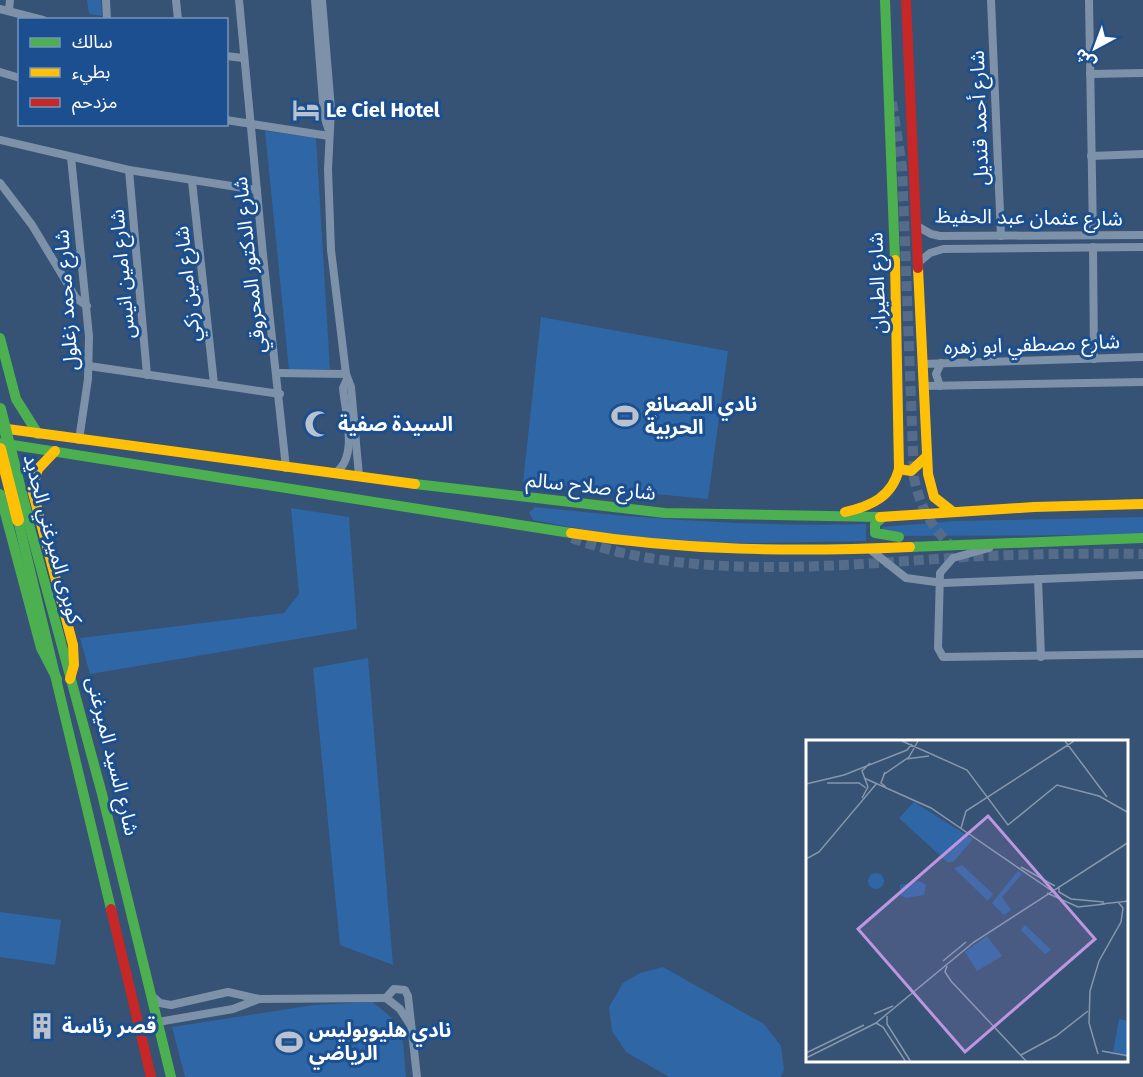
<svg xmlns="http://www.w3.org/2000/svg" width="1143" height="1077" viewBox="0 0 1143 1077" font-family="'Fira Sans','Noto Sans Arabic',sans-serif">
  <rect width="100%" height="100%" fill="#365274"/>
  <g fill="#2f66a5">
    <polygon points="87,0 101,0 102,16 89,14"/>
    <polygon points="265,131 316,138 330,369 289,370"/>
    <polygon points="541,317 728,351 708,499 523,482"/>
    <path d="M535,507C646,519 755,527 866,524V541L710,544L629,538L533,520L529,513Z"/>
    <polygon points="291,508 349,517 357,629 90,674 80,638 284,613 299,594"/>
    <polygon points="1143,517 1143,535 884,536 882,527 955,521"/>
    <polygon points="368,658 393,965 340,945 313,668"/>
    <polygon points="0,912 61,920 55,965 0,957"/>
    <polygon points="663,967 764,1024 781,1046 784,1069 781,1077 669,1077 626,1052 612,1031 609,1007 623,983 640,973"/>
    <path d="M372,1002C408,1027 402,1036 406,1077H185L172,1027L314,1005Z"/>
  </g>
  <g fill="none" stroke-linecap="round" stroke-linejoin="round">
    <g stroke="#546c89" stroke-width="10" stroke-dasharray="10 5" stroke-linecap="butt">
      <path d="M892,102L902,167L914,478C920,506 931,528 953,547"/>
      <path d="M572,538C691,582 841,565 965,557C1024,554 1084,553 1143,554"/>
    </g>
    <g stroke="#7d92a8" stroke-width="8">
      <polyline points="106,0 107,20"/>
      <polyline points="176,0 178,20"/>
      <polyline points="239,0 263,255 286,468"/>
      <polyline points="315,0 324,116 329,131"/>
      <polyline points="322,0 331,109 328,169 331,250 346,374 351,387 359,476"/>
      <polyline points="991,0 1001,236"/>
      <polyline points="1089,0 1093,235"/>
      <polyline points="0,9 43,20"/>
      <polyline points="9,11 10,0"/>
      <polyline points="226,56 243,58"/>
      <polyline points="0,72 20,78"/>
      <polyline points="1090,74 1143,73"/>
      <polyline points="226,120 329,136"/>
      <polyline points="0,140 129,170 257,190"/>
      <polyline points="1091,156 1143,154"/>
      <polyline points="71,157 89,336 88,379 79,440"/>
      <polyline points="129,170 147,375"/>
      <polyline points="192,181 214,384"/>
      <polyline points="0,183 32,225 76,298 87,306"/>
      <polyline points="917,226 931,234 940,236 1143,235"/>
      <polyline points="1093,247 1094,359"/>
      <polyline points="918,263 930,253 943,249 1143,247"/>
      <polyline points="922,364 1143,357"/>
      <polyline points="89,366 280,394"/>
      <polyline points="277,373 346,374"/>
      <polyline points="923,386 1143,382"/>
      <polyline points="940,386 936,374 941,363"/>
      <path d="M335,473C359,457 345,413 343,388L347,379"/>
      <polyline points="989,548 953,558 940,573 938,648 943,657 1143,654"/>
      <polyline points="872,551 906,578 943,583 1143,575"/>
      <polyline points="1038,579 1041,657"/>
      <polyline points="152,996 160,1003 171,1005 228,992 259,999 386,998"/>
      <polyline points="386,998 394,989 405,990 408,996 417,1077"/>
      <polyline points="386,998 400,1009 411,1026"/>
      <polyline points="158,1022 233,1009 259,999"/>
    </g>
    <g stroke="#4caf50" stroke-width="10">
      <polyline points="885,0 895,260"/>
      <polyline points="0,338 16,399 38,434"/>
      <polyline points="0,443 571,533"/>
      <polyline points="415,484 665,513 880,517"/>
      <polyline points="0,494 41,648 57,679"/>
      <polyline points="27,517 102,794 171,1077"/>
      <polyline points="883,517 875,524 875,533 899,537"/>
      <polyline points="18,520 111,909"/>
      <polyline points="910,547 1143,538"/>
    </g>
    <g stroke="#ffc107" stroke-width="10">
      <polyline points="918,268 928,474 934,497 953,512"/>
      <polyline points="0,428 415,484"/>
      <polyline points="55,451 38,469 32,489 73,645 74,665 70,679"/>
      <polyline points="899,469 911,471 926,457"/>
      <path d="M845,512C871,506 892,497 899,469L895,260"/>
      <polyline points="880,517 1034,507 1143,504"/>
      <path d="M571,533C684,551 796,552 910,547"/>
    </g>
    <g stroke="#c62828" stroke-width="10">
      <polyline points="906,0 918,268"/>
      <polyline points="111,909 151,1077"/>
    </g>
    <polyline stroke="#4caf50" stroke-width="12" points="0,409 27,517"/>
    <polyline stroke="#ffc107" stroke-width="12" points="0,449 18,520"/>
  </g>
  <defs>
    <symbol id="hotel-bare" viewBox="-9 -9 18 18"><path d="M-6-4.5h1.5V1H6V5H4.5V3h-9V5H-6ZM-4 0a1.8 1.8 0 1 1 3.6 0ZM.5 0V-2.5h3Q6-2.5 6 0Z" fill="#b9c2ce" stroke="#1b4f8f" stroke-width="2.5" paint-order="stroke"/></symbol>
    <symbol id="stadium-bare" viewBox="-9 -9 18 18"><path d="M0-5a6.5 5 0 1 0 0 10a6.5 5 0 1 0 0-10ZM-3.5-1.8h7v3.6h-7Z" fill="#b9c2ce" stroke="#1b4f8f" stroke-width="2.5" paint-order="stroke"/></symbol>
    <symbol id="mosque-bare" viewBox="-9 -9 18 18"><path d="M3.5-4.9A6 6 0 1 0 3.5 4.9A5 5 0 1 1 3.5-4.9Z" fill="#b9c2ce" stroke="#1b4f8f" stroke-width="2.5" paint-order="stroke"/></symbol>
    <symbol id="building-bare" viewBox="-9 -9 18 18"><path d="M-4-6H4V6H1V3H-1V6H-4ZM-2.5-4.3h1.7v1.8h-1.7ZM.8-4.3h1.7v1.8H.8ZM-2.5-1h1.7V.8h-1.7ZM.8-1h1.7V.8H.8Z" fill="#b9c2ce" stroke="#1b4f8f" stroke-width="2.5" paint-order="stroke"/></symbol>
  </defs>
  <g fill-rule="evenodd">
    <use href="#hotel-bare" x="287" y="91" width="38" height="38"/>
    <use href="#stadium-bare" x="606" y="397" width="38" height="38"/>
    <use href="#mosque-bare" x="299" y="405" width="38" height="38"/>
    <use href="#building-bare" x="23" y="1007" width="38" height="38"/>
    <use href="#stadium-bare" x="270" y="1023" width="38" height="38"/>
  </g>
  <g text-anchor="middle" stroke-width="6" stroke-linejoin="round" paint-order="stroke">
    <g font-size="20" font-weight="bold" fill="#fff" stroke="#1b4f8f" text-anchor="start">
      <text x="326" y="117">Le Ciel Hotel</text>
      <text x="645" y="411">نادي المصانع<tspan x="645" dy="23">الحربية</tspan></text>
      <text x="338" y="431">السيدة صفية</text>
      <text x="62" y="1033">قصر رئاسة</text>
      <text x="309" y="1037">نادي هليوبوليس<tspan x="309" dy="23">الرياضي</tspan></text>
    </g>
    <g font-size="20" fill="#fff" stroke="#1b4f8f">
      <text transform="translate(979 118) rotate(-92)" y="7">شارع أحمد قنديل</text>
      <text transform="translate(1029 217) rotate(1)" y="7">شارع عثمان عبد الحفيظ</text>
      <text transform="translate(249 265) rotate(-96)" y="7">شارع الدكتور المحروقي</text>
      <text transform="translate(122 274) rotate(-95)" y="7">شارع امين انيس</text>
      <text transform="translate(877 283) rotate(-92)" y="7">شارع الطيران</text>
      <text transform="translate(187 284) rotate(-96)" y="7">شارع امين زكي</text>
      <text transform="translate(66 300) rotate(-94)" y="7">شارع محمد زغلول</text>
      <text transform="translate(1032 344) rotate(-2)" y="7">شارع مصطفي ابو زهره</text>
      <text transform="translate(591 486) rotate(6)" y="7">شارع صلاح سالم</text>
      <text transform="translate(53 539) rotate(75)" y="7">كوبرى الميرغني الجديد</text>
      <text transform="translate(113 756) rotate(76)" y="7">شارع السيد الميرغنى</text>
    </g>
  </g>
  <g transform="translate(806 740)">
    <rect width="322" height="322" fill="#365274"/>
    <path d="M108,62L167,99L147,122H141L93,78ZM156,125L187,154L182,161L148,128ZM212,131L216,134L196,157L205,170L198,175L186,163ZM62 141a8 8 0 1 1 16 0a8 8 0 1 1-16 0ZM113,141L120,145L118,155L100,158L94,155V145ZM219,185L245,210L239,214L215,190ZM181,196L196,216L171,231L159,212ZM313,279L322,281V315L307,312Z" fill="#2f66a5"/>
    <path fill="none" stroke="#8697ac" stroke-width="1.5" d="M96,1L161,30L202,85L251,45L293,56L323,73M259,1L301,57M100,19L123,16M79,32L75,43L80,47M77,35L103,17L112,1M58,38L125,68L249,153M21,43H53L60,48M0,44L38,35L101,10L106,4M56,58L62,47L56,31L64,23M155,88L160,71L268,1M0,119L13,112L71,43M215,127L249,146M253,146V152L265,159L298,162M241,153L272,167L299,164M295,164L323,161M137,221L160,202M141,226L139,232L145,241L221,322M68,274L87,266M81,276V284L105,322M70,283L77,287L100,322M296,311L323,316M0,313L58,285M292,314L283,283L284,251L293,221L315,182L317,168L312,162M215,315L250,296L282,271M0,318L70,283L168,202L323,102"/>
    <path fill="#bd96df" fill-opacity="0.15" stroke="#bd96df" stroke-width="3" d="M182,76L289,199L159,312L52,189Z"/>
    <rect width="322" height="322" fill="none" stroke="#fff" stroke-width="3"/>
  </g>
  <rect x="18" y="18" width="210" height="108" fill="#1b4f8f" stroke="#7695bc" stroke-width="1.5"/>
  <rect x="30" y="38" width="30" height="9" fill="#4caf50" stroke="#7695bc" stroke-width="1.5"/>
  <text x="72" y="48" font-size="18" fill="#ffffff">سالك</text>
  <rect x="30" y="68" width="30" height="9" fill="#ffc107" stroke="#7695bc" stroke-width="1.5"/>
  <text x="72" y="78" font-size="18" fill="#ffffff">بطيء</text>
  <rect x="30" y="98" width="30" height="9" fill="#c62828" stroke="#7695bc" stroke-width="1.5"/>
  <text x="72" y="108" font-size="18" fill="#ffffff">مزدحم</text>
  <g transform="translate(1095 48) rotate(221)" stroke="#1b4f8f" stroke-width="4.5" paint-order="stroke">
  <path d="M0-4.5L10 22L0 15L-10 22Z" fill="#ffffff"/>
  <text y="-9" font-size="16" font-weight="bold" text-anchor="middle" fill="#ffffff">ش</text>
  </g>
</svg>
